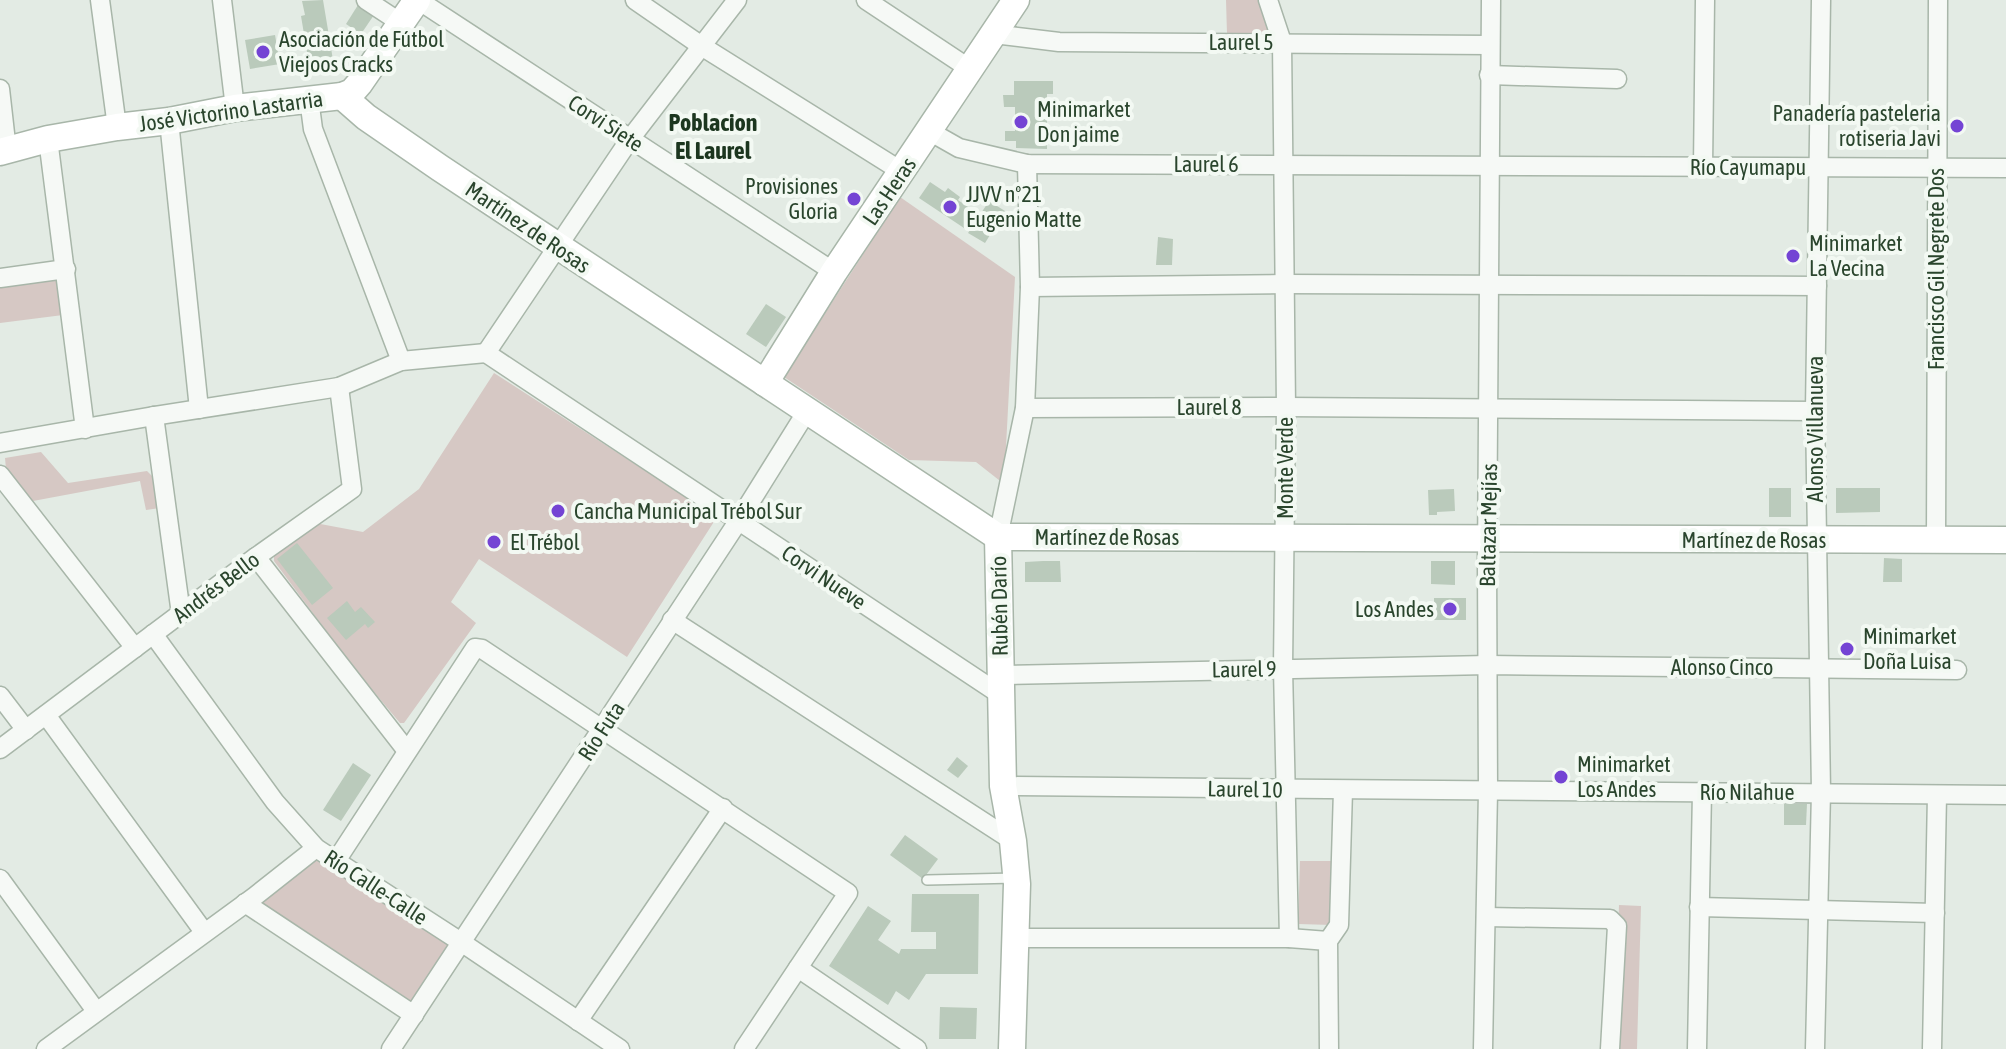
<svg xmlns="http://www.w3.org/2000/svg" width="2006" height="1049" viewBox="0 0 2006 1049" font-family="'Asap Condensed',sans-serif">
  <rect width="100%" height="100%" fill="#e3ebe4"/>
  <g fill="#d6c8c4">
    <polygon points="1226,0 1259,0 1269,34 1227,34"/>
    <polygon points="900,197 1015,277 1004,484 976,462 909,460 784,377"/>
    <polygon points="54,276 59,280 63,315 0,323 0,284"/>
    <polygon points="494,373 717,517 627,657 479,559 451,602 476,623 404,723 400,723 353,667 274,561 274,553 315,523 363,532 419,489"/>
    <polygon points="41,452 68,483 147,471 155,479 160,508 146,510 140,481 33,501 6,469 5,458"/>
    <polygon points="314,859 453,947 412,1006 257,901"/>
    <polygon points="1300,861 1336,861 1332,925 1298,924"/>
    <polygon points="1619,905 1641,906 1637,1049 1614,1049"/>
  </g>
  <g fill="#bacabb">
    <polygon points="323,0 333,60 309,64 301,16 305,15 302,1"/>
    <polygon points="358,5 374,15 361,34 346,24"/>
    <polygon points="275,35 280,64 250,69 245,40"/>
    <polygon points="1014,81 1053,81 1053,94 1047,94 1047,149 1016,148 1016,141 1005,141 1005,131 1015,131 1015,107 1004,107 1003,95 1014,95"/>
    <polygon points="930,182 945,192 948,188 960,197 958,200 978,214 967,230 919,198"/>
    <polygon points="989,201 1005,211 985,243 968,233"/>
    <polygon points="1158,237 1173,239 1172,265 1156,265"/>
    <polygon points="766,304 786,317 766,347 746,334"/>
    <rect x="1769" y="488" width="22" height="29"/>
    <polygon points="1836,488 1880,488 1880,512 1836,513"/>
    <polygon points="1454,489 1455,511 1437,512 1437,515 1429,515 1428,490"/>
    <polygon points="297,543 333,588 312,605 277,559"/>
    <polygon points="1884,558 1902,559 1902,582 1883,582"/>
    <polygon points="1043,561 1060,561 1061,582 1025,582 1025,562"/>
    <polygon points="1431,561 1455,561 1455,585 1431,584"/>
    <rect x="1434" y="598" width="32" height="22"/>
    <polygon points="347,601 355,612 361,607 375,622 368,628 365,624 346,640 327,618"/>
    <polygon points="957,757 968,766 958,778 947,770"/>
    <polygon points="353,763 371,775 341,821 323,810"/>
    <polygon points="1784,804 1807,804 1806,825 1784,825"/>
    <polygon points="905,835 938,859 923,879 890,855"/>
    <polygon points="912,894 979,894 978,974 926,974 909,1000 896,991 888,1005 829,966 868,906 891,921 878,940 899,954 901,949 936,949 936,932 911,932"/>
    <polygon points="940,1007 977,1008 976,1039 939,1039"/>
  </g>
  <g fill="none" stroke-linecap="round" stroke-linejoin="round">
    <defs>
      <polyline id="lane" points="927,880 1016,878"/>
      <g id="street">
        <polyline points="100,0 117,127"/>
        <polyline points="222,0 235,108"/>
        <polyline points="366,0 401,23"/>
        <polyline points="418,0 834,272"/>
        <polyline points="635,0 703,47 901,171"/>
        <polyline points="866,0 970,69"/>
        <polyline points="1268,0 1282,42 1286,407 1283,668 1289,938"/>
        <polyline points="994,34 1059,42 1490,45"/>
        <polyline points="1489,75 1617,79"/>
        <polyline points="0,89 7,151"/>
        <polyline points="309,99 313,129 401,361"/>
        <polyline points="169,121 199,409"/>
        <polyline points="929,131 959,148 1027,164 2006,168"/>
        <polyline points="48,139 85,429"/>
        <polyline points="1703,167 1705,0"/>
        <polyline points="0,278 66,269"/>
        <polyline points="1030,287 1285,284 1817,286"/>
        <polyline points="486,353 1001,695"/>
        <polyline points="486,353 630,139 737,0"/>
        <polyline points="1025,408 1286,407 1815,411"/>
        <polyline points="154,416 181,614"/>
        <polyline points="0,443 154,416 339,387 401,361 486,353"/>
        <polyline points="0,475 135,648"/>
        <polyline points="998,537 1025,408 1030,287 1027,164"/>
        <polyline points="1936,539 1938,0"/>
        <polyline points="256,557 407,751"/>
        <polyline points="672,620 1013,841"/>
        <polyline points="153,634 275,802 316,848 461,942 620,1049"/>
        <polyline points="1001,675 1488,665 1957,670"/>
        <polyline points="0,696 26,730"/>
        <polyline points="46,715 204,932"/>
        <polyline points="0,749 256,557 352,489 339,387"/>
        <polyline points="1003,786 2006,795"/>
        <polyline points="336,861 475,648 482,649 848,893 744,1049"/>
        <polyline points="0,879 96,1011"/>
        <polyline points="245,903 414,1015"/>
        <polyline points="1699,907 1935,913"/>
        <polyline points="1486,917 1610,919 1617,926 1610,1049"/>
        <polyline points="1015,938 1289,938 1328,941"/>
        <polyline points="798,968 917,1049"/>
        <polyline points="578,1021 723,808"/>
        <polyline points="46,1049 254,897 316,848"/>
        <polyline points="391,1049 739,520 807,411"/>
        <polyline points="1329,1049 1328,941 1339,925 1343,790"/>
        <polyline points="1483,1049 1488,791 1487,562 1491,0"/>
        <polyline points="1697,1049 1702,792"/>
        <polyline points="1815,1049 1821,792 1815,411 1821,0"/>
        <polyline points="1932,1049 1937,795"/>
      </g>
      <g id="secondary">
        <polyline points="342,96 366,117 440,168 998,537 2006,540"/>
        <polyline points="0,152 48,139 117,127 169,121 235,108 342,96 352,92 359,84 417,0"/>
        <polyline points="765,383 834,272 1016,0"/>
        <polyline points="998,537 1003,786 1013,841 1017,884 1012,1049"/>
      </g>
    </defs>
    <use href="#lane" stroke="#a8b6a9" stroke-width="12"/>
    <use href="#street" stroke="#a8b6a9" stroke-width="21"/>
    <use href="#secondary" stroke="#a8b6a9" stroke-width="29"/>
    <use href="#lane" stroke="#f6f9f6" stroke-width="9"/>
    <use href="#street" stroke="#f6f9f6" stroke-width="18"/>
    <use href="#secondary" stroke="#fff" stroke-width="26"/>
  </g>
  <g fill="#7444d4" stroke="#f3f9f3" stroke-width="3">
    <circle cx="263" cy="52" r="8"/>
    <circle cx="1021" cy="122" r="8"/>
    <circle cx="1957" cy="126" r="8"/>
    <circle cx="854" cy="199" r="8"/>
    <circle cx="950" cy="207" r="8"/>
    <circle cx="1793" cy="256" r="8"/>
    <circle cx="558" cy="511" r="8"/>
    <circle cx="494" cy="542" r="8"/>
    <circle cx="1450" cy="609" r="8"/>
    <circle cx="1847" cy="649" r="8"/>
    <circle cx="1561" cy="777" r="8"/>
  </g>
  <g text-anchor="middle" stroke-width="8" stroke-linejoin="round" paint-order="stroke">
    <g font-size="22" fill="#2a452d" stroke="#f3f9f3" text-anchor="start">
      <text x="279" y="47">Asociación de Fútbol<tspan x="279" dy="25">Viejoos Cracks</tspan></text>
      <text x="1037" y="117">Minimarket<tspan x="1037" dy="25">Don jaime</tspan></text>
      <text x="1941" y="121" text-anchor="end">Panadería pasteleria<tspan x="1941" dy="25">rotiseria Javi</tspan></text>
      <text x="838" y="194" text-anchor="end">Provisiones<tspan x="838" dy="25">Gloria</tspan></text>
      <text x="966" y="202">JJVV n°21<tspan x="966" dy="25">Eugenio Matte</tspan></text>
      <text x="1809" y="251">Minimarket<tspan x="1809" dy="25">La Vecina</tspan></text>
      <text x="574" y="519">Cancha Municipal Trébol Sur</text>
      <text x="510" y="550">El Trébol</text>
      <text x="1434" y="617" text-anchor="end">Los Andes</text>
      <text x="1863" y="644">Minimarket<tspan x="1863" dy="25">Doña Luisa</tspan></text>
      <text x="1577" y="772">Minimarket<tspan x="1577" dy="25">Los Andes</tspan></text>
    </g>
    <g font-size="22" fill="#2a452d" stroke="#f3f9f3">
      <text x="1241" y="50">Laurel 5</text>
      <text transform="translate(231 111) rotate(-8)" y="8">José Victorino Lastarria</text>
      <text transform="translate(606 123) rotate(33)" y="8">Corvi Siete</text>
      <text x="1206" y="172">Laurel 6</text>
      <text x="1748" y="175">Río Cayumapu</text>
      <text transform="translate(889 191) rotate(-56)" y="8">Las Heras</text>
      <text transform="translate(528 227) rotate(34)" y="8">Martínez de Rosas</text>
      <text transform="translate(1936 269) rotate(-90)" y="8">Francisco Gil Negrete Dos</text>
      <text x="1209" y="415">Laurel 8</text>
      <text transform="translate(1815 429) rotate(-90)" y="8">Alonso Villanueva</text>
      <text transform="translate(1285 468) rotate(-90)" y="8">Monte Verde</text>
      <text transform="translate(1488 525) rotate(-89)" y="8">Baltazar Mejías</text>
      <text x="1107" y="545">Martínez de Rosas</text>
      <text x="1754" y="548">Martínez de Rosas</text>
      <text transform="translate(824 577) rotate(34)" y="8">Corvi Nueve</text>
      <text transform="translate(216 587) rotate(-37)" y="8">Andrés Bello</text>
      <text transform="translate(999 606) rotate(-91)" y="8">Rubén Darío</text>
      <text x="1722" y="675">Alonso Cinco</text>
      <text transform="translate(1244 669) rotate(-1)" y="8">Laurel 9</text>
      <text transform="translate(601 731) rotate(-57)" y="8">Río Futa</text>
      <text transform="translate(1245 789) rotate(1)" y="8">Laurel 10</text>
      <text x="1747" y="800">Río Nilahue</text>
      <text transform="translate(376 887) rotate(33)" y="8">Río Calle-Calle</text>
    </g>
    <g font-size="24" font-weight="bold" fill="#1c361f" stroke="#f3f9f3">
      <text x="713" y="131">Poblacion<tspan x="713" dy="28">El Laurel</tspan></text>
    </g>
  </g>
</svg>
